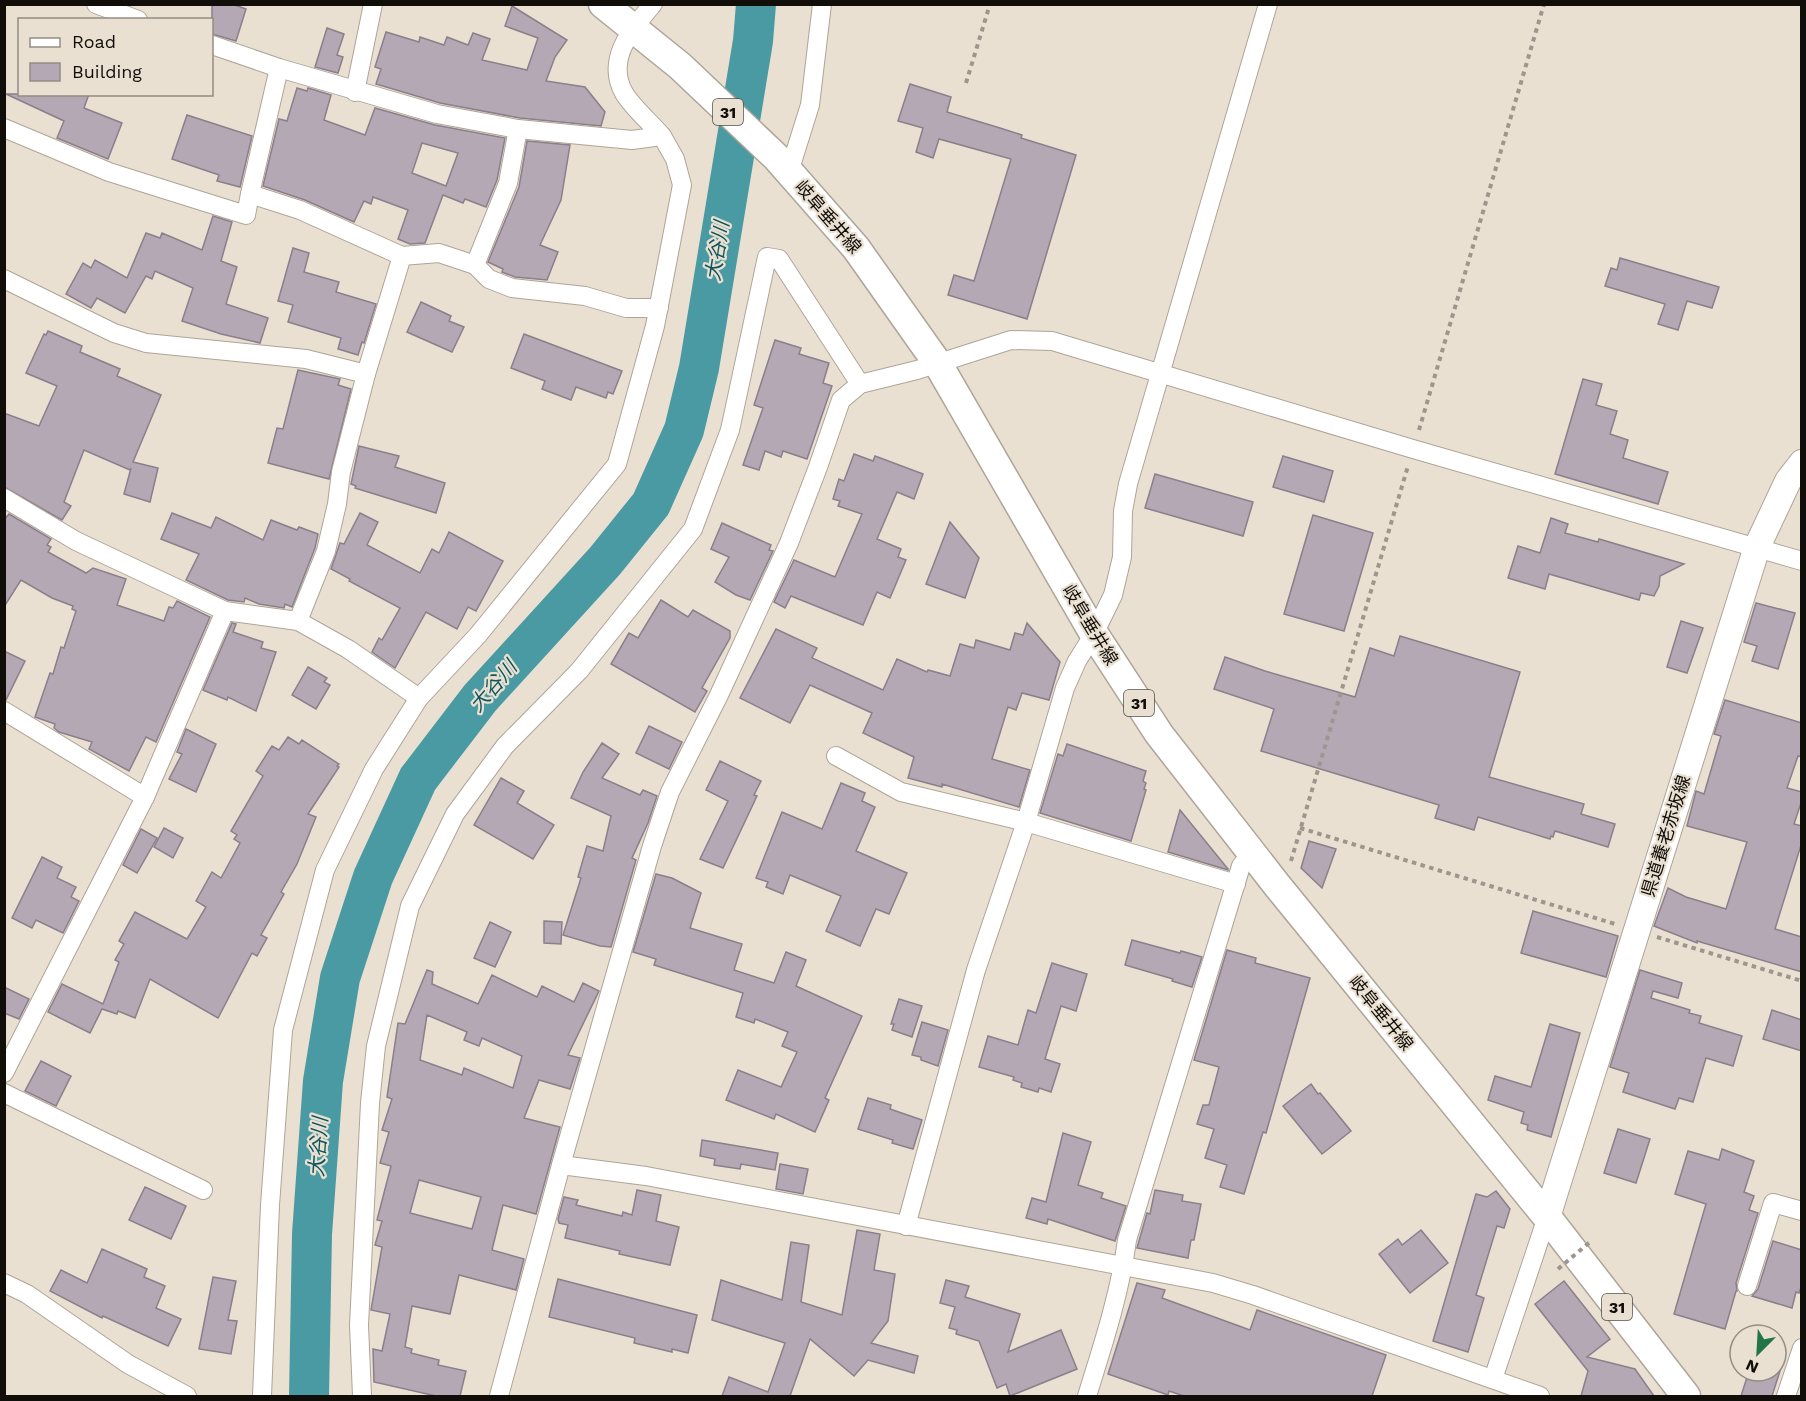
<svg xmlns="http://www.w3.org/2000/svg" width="1806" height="1401" viewBox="0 0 1806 1401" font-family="'Work Sans','Noto Sans JP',sans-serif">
  <rect width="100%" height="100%" fill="#eae0d2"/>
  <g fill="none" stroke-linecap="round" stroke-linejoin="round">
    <polyline stroke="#499aa2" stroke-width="40" points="309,1396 312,1234 323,1081 340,978 373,877 418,779 480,698 605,561 651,504 684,430 699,368 753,41 756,4"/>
  </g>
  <g fill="#b3a8b3" stroke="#8a7f8a" stroke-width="1.5" fill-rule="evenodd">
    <polygon points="212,4 232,4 246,9 236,41 212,34"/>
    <polygon points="512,6 567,40 555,57 546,81 585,87 605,112 601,126 520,118 440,103 376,84 381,69 375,67 386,32 419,42 420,37 444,45 447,37 468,45 473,33 490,39 482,60 527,70 538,38 505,26"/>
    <polygon points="327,28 344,34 337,55 343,57 338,73 315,67"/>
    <polygon points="910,84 951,97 947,112 1000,128 1022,135 1021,138 1076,155 1027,319 948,295 954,275 974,281 1011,159 939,139 933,158 916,152 923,128 898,121"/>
    <path d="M297,88L307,91L308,88L331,95L324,120L365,135L375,108L435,125L505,138L497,180L486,207L465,199L463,203L443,195L425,243L410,244L398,239L408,210L373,197L371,204L364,201L354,222L305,200L263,186L279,119L287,121ZM422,143L458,153L446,186L412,173Z"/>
    <polygon points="6,94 89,94 84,108 122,123 108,159 57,138 64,121"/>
    <polygon points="187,115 252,136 240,187 217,181 219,175 172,159"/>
    <polygon points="527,141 570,145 561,200 540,245 558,252 547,280 515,277 502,272 503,269 488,262 519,187"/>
    <polygon points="213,216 232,222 221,261 237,267 226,304 268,318 260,343 221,334 182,321 193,288 155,271 152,279 146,276 125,313 97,298 91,308 66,294 83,263 91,268 95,260 127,278 146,233 160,238 162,233 202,250"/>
    <polygon points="293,248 309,253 304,272 339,282 336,292 376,304 364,343 362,342 358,355 338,349 341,338 288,322 293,305 278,301"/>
    <polygon points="1620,258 1719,287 1712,308 1687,301 1678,330 1658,324 1665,304 1605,286 1611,268 1617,270"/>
    <polygon points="421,302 451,316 449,321 464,327 452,352 407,332"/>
    <polygon points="48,331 82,346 80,352 120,369 117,376 161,395 133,462 158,468 150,502 124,494 131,468 130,470 84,450 64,502 71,506 62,520 4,487 4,413 39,426 57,386 26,373 44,334 46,335"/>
    <polygon points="524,334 622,371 613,394 608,392 606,398 576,387 571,400 542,389 545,381 511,368"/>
    <polygon points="775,340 801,348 799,354 829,363 823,383 832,386 807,459 783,451 781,457 765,451 759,470 743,465 763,408 754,405"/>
    <polygon points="298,370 340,379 338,385 351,389 329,479 268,463 277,428 283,429"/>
    <polygon points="1583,379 1602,384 1596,405 1617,411 1610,434 1628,440 1623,458 1668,472 1658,504 1555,474"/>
    <polygon points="359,446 399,456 395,467 445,483 436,513 355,488 356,486 351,484"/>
    <polygon points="854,454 873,461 875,456 923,474 914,499 897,492 877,539 901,549 898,557 906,560 890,598 877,592 863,625 791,596 785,608 774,602 794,560 835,577 862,514 838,506 840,501 833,499 839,479 844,481"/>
    <polygon points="1283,456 1333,471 1324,502 1273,487"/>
    <polygon points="1155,474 1253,502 1243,536 1145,508"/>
    <polygon points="172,513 211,528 216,517 263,540 271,520 297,530 299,527 318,534 315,548 292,607 285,604 284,608 259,604 245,598 244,602 228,600 186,580 199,554 161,539"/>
    <polygon points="360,513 378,522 367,545 420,573 432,549 439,553 449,532 503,561 476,611 468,607 457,629 426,612 395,668 372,652 379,638 382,640 400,608 349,581 350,579 331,569 340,543 344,544"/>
    <polygon points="9,514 51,539 47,545 51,547 48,552 86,573 93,568 126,579 117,605 164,621 169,607 173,608 177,601 210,617 156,742 146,737 129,771 89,749 92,742 59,732 54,728 55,724 35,717 50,673 53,674 61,647 64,648 76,611 72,609 73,606 52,598 21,580 4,607 4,520"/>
    <polygon points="1313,515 1373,533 1344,631 1284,614"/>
    <polygon points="1551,518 1568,524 1565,533 1598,542 1599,539 1684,564 1660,576 1659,586 1654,596 1641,593 1639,600 1549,574 1545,589 1508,578 1518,546 1540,553"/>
    <polygon points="950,522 979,558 965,598 926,584"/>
    <polygon points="722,523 771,545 769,550 773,551 750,600 736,595 715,582 729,557 711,549"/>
    <polygon points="661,600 688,617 693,610 730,631 730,638 702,688 707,691 695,712 611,664 629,633 638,638"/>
    <polygon points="1756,603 1795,613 1778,669 1752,661 1757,646 1744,642"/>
    <polygon points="1681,621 1703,628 1687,673 1667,667"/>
    <polygon points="232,623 236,624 233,632 263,642 261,648 276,652 256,711 228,697 227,700 203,690"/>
    <polygon points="1027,623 1060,662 1049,700 1022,693 1016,710 1008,707 992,759 1030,770 1019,807 942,784 942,787 908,778 914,757 863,733 872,713 810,685 790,723 740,698 776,629 817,648 812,658 883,690 897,659 927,672 928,670 950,676 960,644 974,648 976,640 1010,650 1015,633 1023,635"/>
    <polygon points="1400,636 1520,672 1489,777 1584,804 1581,814 1615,824 1608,847 1555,831 1553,837 1551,836 1550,839 1478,817 1474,830 1435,818 1439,805 1261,751 1274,709 1214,689 1225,657 1265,671 1355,697 1370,648 1394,656"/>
    <polygon points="4,651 25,661 6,700 4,700"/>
    <polygon points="308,667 327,678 324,682 330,685 316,709 292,695"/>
    <polygon points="1725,700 1802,723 1802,757 1798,756 1787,788 1802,792 1802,800 1794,824 1802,826 1802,842 1775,929 1802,937 1802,972 1697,941 1697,943 1654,926 1668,888 1686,897 1726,909 1747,842 1687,826 1696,791 1704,794 1721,736 1714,734"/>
    <polygon points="649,726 682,742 669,769 636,753"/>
    <polygon points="186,729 216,744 196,792 169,779 182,754 177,752"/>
    <polygon points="288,737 299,744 302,740 339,764 337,766 339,767 308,814 316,817 297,864 281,892 284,894 261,935 267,938 257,956 252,953 218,1018 150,979 135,1018 118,1011 117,1014 102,1009 90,1033 48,1012 62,984 103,1004 119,962 115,960 124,944 119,941 135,912 187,939 206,907 196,901 212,872 221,878 240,843 234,839 237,835 231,831 263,776 256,771 272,746 279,750"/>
    <polygon points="602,743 619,754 602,778 640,795 643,790 657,796 648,823 632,858 636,860 611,947 600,946 563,935 581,878 578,877 587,846 603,851 611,816 571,798 583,772"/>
    <polygon points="1067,744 1146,771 1143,781 1146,783 1144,789 1146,790 1131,841 1040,813 1058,754 1063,756"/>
    <polygon points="720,761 761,781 754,795 757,796 723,868 700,859 728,801 706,790"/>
    <polygon points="501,778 524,791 517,803 554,825 533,859 474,825"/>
    <polygon points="841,783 865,793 862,801 875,807 856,851 907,873 889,914 876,909 860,946 826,931 841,896 790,875 783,894 766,887 768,882 756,878 782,812 822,829"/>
    <polygon points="1180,810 1228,869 1228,870 1168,852"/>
    <polygon points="164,828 183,838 173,858 154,847"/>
    <polygon points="141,829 157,838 137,873 123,865"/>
    <polygon points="1309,841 1336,849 1322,888 1301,868"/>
    <polygon points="42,857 62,867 57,878 76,887 71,897 79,901 63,933 36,920 32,928 12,918"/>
    <polygon points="656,874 672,878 701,893 690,928 742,944 734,970 774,983 786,952 806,960 796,986 862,1016 825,1098 829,1100 815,1132 776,1114 774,1119 726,1100 738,1070 781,1087 797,1052 782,1046 788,1032 755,1019 754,1023 736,1017 743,993 654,965 656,959 633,952"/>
    <polygon points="1533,911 1618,936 1606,977 1521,953"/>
    <polygon points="544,921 562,922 561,944 544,943"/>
    <polygon points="490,922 511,932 495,967 474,958"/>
    <polygon points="1132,940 1180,953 1181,951 1202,957 1192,987 1172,981 1173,979 1125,965"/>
    <polygon points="1227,950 1256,958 1255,963 1310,978 1266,1133 1263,1132 1244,1194 1220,1187 1227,1165 1205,1158 1214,1129 1197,1124 1203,1105 1209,1105 1219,1067 1194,1060"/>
    <polygon points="1052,963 1087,974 1076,1011 1061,1006 1045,1059 1060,1064 1051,1092 1039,1088 1038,1092 1021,1087 1022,1083 1013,1080 1014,1077 979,1067 988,1036 1018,1045 1028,1010 1036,1013"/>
    <path d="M427,970L433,972L432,984L478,1004L492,975L537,997L542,986L574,1002L583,983L599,991L568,1055L580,1058L570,1089L539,1080L524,1118L560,1127L536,1214L503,1205L492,1250L524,1259L516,1290L459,1275L450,1314L412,1306L405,1347L412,1349L411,1353L439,1360L438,1365L466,1371L460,1396H436L374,1382L373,1349L382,1351L390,1314L371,1310L382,1247L375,1245L382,1221L377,1220L391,1166L380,1163L389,1132L382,1130L392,1099L387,1097L398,1023L405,1024ZM427,1015L467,1032L464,1040L479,1046L482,1038L522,1056L513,1088L464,1068L462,1075L420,1060ZM419,1180L481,1197L472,1229L410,1213Z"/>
    <polygon points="1640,970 1682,983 1678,998 1653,991 1651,998 1690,1010 1689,1013 1701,1016 1699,1023 1742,1036 1733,1066 1706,1058 1693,1102 1679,1098 1675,1109 1623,1092 1629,1073 1610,1067"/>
    <polygon points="4,987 29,999 19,1019 4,1013"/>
    <polygon points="899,999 922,1006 912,1037 892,1030 894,1024 891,1024"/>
    <polygon points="1772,1010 1802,1020 1802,1051 1763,1039"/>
    <polygon points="922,1022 948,1030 938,1066 921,1060 921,1057 912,1055"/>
    <polygon points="1550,1024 1580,1033 1551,1137 1527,1130 1528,1125 1521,1123 1524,1112 1488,1100 1495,1076 1531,1087"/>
    <polygon points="41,1061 71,1076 56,1106 25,1091"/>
    <polygon points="1311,1084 1318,1094 1320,1093 1351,1131 1322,1154 1283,1106"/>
    <polygon points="868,1098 891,1105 890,1109 922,1120 913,1149 892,1143 893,1140 858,1129"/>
    <polygon points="1618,1129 1650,1139 1636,1183 1604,1173"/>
    <polygon points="1063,1133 1091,1142 1078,1185 1103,1193 1101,1198 1126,1206 1115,1241 1048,1219 1047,1224 1026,1218 1032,1198 1046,1202"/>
    <polygon points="702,1140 778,1153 775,1170 741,1164 740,1169 714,1165 715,1159 700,1156"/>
    <polygon points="1722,1149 1754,1161 1744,1192 1754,1196 1749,1210 1758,1213 1736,1283 1737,1291 1736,1291 1725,1329 1674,1314 1706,1204 1675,1194 1688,1151 1719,1160"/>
    <polygon points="780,1164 808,1169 803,1194 776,1189"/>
    <polygon points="145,1187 186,1206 171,1239 129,1220"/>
    <polygon points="637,1190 661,1195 656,1221 679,1227 670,1265 619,1254 620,1251 565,1238 568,1225 559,1223 558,1219 564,1197 578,1200 576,1205 622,1216 623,1212 632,1215"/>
    <polygon points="1155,1190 1183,1195 1182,1201 1201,1204 1194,1240 1191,1240 1188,1258 1137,1248 1147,1213 1150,1214"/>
    <polygon points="1496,1191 1510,1209 1504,1228 1497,1226 1476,1295 1484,1298 1468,1352 1433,1341 1476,1194 1487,1197"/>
    <polygon points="857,1230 880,1234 874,1270 895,1274 888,1321 871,1343 918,1356 914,1373 868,1360 854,1376 810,1339 790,1396 722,1396 729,1377 768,1392 785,1343 712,1320 721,1280 782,1300 791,1242 809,1245 801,1302 842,1315"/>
    <polygon points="1421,1230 1448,1263 1410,1293 1379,1254 1398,1239 1402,1245"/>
    <polygon points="1773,1241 1802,1250 1802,1284 1799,1293 1796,1292 1792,1308 1752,1296 1758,1289"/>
    <polygon points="102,1249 147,1269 144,1277 165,1286 156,1308 181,1319 168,1346 103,1316 102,1318 50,1291 61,1270 87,1283"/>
    <polygon points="213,1277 236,1281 228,1320 237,1321 231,1354 199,1349"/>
    <polygon points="558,1279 697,1315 688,1353 672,1349 672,1352 634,1343 635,1338 549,1317"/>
    <polygon points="946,1280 969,1286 965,1297 1020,1314 1008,1352 1061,1330 1077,1369 1010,1396 1006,1384 997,1388 979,1341 956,1334 957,1330 949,1328 955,1307 940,1303"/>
    <polygon points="1564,1281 1610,1339 1587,1357 1635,1369 1654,1396 1581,1396 1588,1371 1535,1304"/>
    <polygon points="1137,1283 1165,1290 1162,1298 1250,1330 1257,1310 1386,1355 1372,1396 1184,1396 1169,1391 1168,1395 1108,1374"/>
    <polygon points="1749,1371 1780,1371 1772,1396 1741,1396"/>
  </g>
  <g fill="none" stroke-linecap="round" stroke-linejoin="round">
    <defs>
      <g id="minor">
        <polyline points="96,4 138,20"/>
        <path d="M212,45L279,68L437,114L518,129L632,140L662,136C650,122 633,108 624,93C605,59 632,29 653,4"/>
        <polyline points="355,92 373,4"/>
        <polyline points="4,128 109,172 246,215 250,194 300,210 402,256"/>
        <polyline points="789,172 810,105 822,4"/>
        <polyline points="250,194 279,68"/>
        <polyline points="475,265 508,183 518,129"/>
        <polyline points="4,279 114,333 146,343 306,359 366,374"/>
        <polyline points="4,498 76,541 225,611 298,621 348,649 419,698"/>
        <polyline points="298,621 326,551 337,504 341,472 366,374 402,256 439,253 475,265 489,279 512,288 585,296 626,308 659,308"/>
        <polyline points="4,711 145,797"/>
        <polyline points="836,756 901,792 1026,822 1236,884"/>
        <polyline points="4,1073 145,797 225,611"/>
        <polyline points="4,1093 203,1190"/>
        <polyline points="561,1165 646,1176 1213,1283 1253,1295 1540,1396"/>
        <polyline points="906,1226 976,970 1026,822 1065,688 1077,661 1094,634 1113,595 1122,557 1123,511 1128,484 1268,4"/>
        <polyline points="4,1283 27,1294 128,1364 187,1396"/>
        <polyline points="1747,1286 1773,1203 1802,1211"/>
        <polyline points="1493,1379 1547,1217"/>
        <polyline points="262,1396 270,1205 283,1030 325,870 374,769 419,698 478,635 617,464 655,326 682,185 675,159 662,136"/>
        <polyline points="362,1396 359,1325 370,1103 376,1046 410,906 455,814 505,746 579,671 693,529 730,430 767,257 779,259 860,384"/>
        <polyline points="499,1396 561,1165 652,846 670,792 719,695 789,543 818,467 841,400 860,384 917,370 1011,340 1052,341 1413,449 1802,561"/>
        <path d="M1087,1396C1103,1345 1120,1293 1127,1240L1241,866L1251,853"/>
        <polyline points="1786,1396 1802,1348"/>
      </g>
      <polyline id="secondary" points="1547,1217 1757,547 1788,481 1802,463"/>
      <polyline id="primary" points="603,4 680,66 776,157 856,248 938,364 1094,634 1159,734 1276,884 1547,1217 1686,1396"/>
    </defs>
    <use href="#minor" stroke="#aea497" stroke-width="20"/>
    <use href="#secondary" stroke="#aea497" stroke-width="28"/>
    <use href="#primary" stroke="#aea497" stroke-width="31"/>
    <g stroke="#9e968c" stroke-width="4" stroke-dasharray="4.5 4.5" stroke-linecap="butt">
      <polyline points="966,83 990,4"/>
      <polyline points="1419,430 1544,4"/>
      <polyline points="1300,828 1615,924"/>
      <polyline points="1291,861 1408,466"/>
      <polyline points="1657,937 1802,981"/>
    </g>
    <use href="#minor" stroke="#fff" stroke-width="18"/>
    <use href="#secondary" stroke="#fff" stroke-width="26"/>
    <use href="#primary" stroke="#fff" stroke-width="28"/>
    <polyline stroke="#9e968c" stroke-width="4" stroke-dasharray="4.5 4.5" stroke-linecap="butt" points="1558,1269 1590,1242"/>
  </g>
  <g text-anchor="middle" stroke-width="4.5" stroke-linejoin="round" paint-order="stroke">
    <g fill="#eae0d2" stroke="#524c45" stroke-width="1.5">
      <rect x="713" y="99" width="30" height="26" rx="4.5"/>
      <rect x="1124" y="690" width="30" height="26" rx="4.5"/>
      <rect x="1602" y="1294" width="30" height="26" rx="4.5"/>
    </g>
    <g font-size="16" font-weight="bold" fill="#110d09">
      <text x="728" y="118">31</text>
      <text x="1139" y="709">31</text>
      <text x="1617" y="1313">31</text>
    </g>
    <g font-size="18" fill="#110d09" stroke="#eae0d2">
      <text transform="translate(828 217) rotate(49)" y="6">岐阜垂井線</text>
      <text transform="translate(1090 625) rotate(59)" y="6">岐阜垂井線</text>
      <text transform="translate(1666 836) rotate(-73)" y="6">県道養老赤坂線</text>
      <text transform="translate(1381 1013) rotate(51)" y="6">岐阜垂井線</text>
    </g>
    <g font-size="20" font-style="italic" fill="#0e555c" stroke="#eae0d2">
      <text transform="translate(717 251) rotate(-81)" y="7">大谷川</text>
      <text transform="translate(493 686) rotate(-49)" y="7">大谷川</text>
      <text transform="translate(318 1147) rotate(-86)" y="7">大谷川</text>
    </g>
  </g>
  <rect width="1806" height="1401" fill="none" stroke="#110d09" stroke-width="12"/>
  <rect x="18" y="18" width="195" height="78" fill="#eae0d2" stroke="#938c82" stroke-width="1.5"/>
  <rect x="30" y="38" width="30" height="9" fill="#ffffff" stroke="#938c82" stroke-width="1.5"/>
  <text x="72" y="48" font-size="18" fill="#110d09">Road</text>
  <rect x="30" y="63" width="30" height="18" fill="#b3a8b3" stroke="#938c82" stroke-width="1.5"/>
  <text x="72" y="78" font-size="18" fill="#110d09">Building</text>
  <g transform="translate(1758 1353) rotate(204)"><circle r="28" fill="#eae0d2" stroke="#938c82" stroke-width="1.5"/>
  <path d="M0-4.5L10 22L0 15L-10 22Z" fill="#237547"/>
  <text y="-9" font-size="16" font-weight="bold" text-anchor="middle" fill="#110d09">N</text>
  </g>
</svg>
